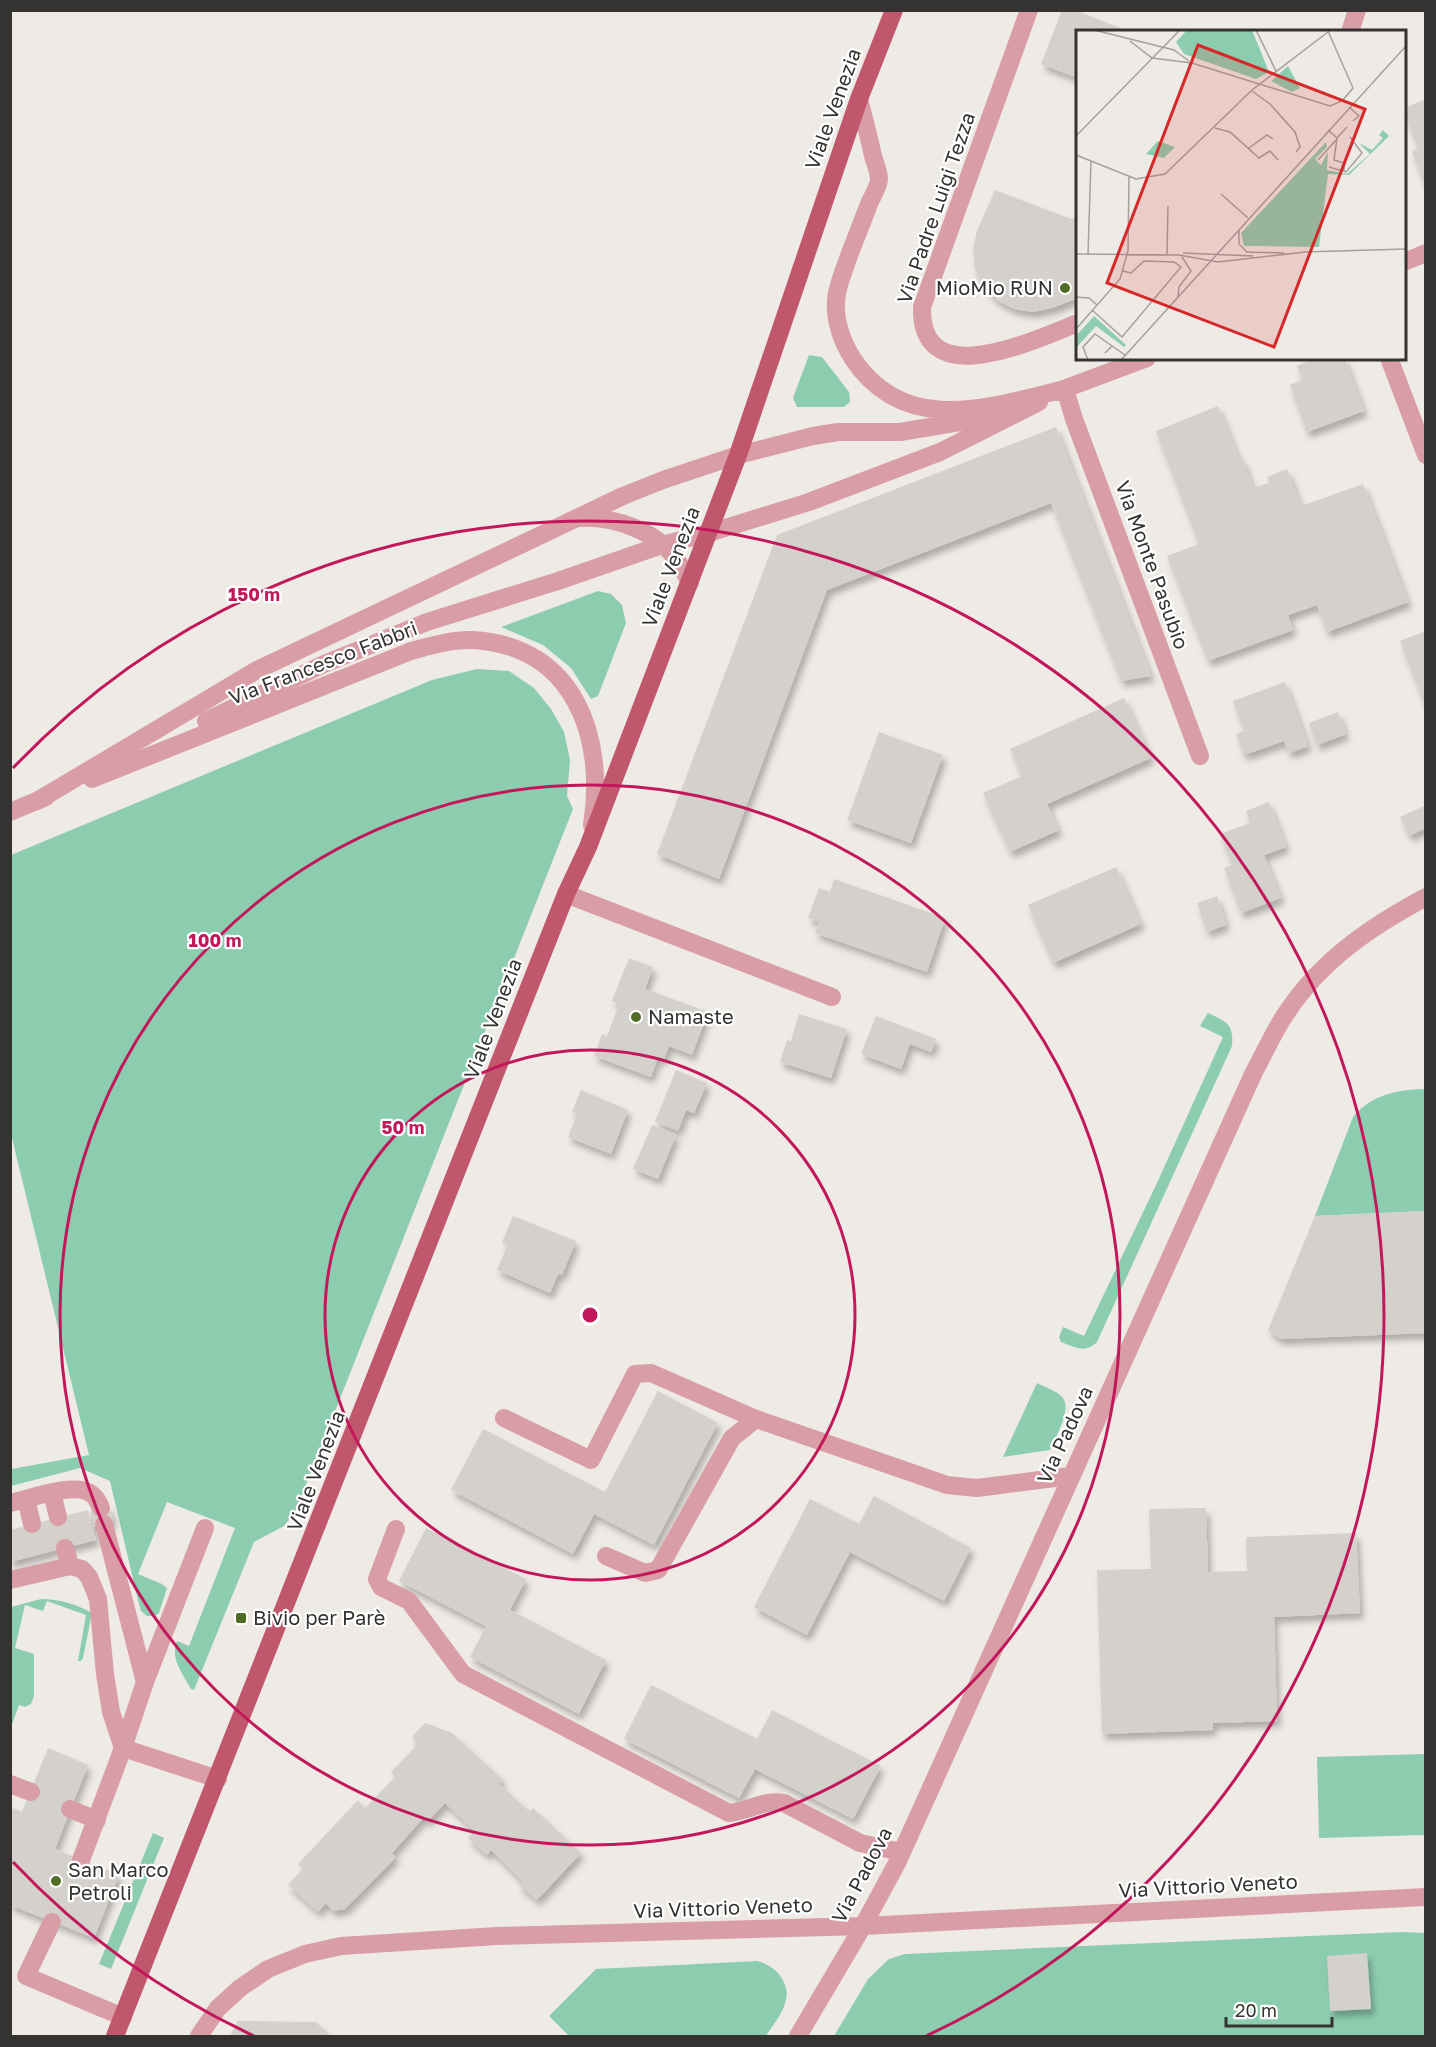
<svg xmlns="http://www.w3.org/2000/svg" width="1436" height="2047" viewBox="0 0 1436 2047" font-family="'Golos Text',sans-serif">
  <defs>
    <filter id="shadow"><feDropShadow dx="3.5" dy="6" stdDeviation="3" flood-color="#0004"/></filter>
  </defs>
  <rect width="100%" height="100%" fill="#eeeae6"/>
  <g fill="#8dcdaf">
    <polygon points="809,355 822,357 849,392 850,402 844,407 797,407 793,398"/>
    <polygon points="598,591 611,594 622,605 626,623 598,696 591,699 571,668 543,645 501,627"/>
    <path d="M477,669L509,671L534,688L551,709L564,732L570,760L567,796L573,809L296,1510L284,1526L254,1542L194,1690L191,1689C182,1673 170,1658 177,1641L189,1646L235,1528L167,1502L138,1574L162,1584L167,1588L159,1613L155,1616H147L141,1611L138,1600L110,1481L80,1468L11,1486V1469L89,1455L11,1134V855L432,680Z"/>
    <path d="M1208,1013C1227,1022 1234,1024 1232,1046L1097,1342C1085,1354 1075,1347 1061,1342L1059,1337L1063,1327L1084,1336L1157,1183L1223,1037L1200,1026Z"/>
    <path d="M1425,1089V1211L1315,1216L1353,1117C1372,1094 1397,1090 1425,1089Z"/>
    <path d="M1037,1383C1044,1387 1057,1391 1062,1397C1073,1408 1055,1438 1050,1450L1003,1457Z"/>
    <path d="M41,1599C59,1599 76,1604 92,1613L83,1658L81,1661H78L86,1615L47,1601L43,1611L25,1605L15,1648L34,1654V1696L31,1704L25,1707L19,1705L11,1727V1607Z"/>
    <polygon points="1425,1754 1425,1835 1319,1838 1317,1757"/>
    <polygon points="153,1833 164,1838 111,1969 99,1964"/>
    <polygon points="1401,1932 1425,1933 1425,2036 834,2036 868,1979 889,1959 905,1954"/>
    <path d="M757,1961C775,1965 792,1983 785,2003C782,2015 772,2026 766,2036H569L549,2016L596,1969Z"/>
  </g>
  <g fill="#d4d0cc" filter="url(#shadow)">
    <polygon points="1062,10 1075,10 1130,32 1078,32 1078,78 1041,64"/>
    <polygon points="1426,99 1426,186 1425,186 1412,152 1418,148 1404,113 1404,108"/>
    <polygon points="995,190 1071,219 1078,216 1078,298 1052,308 1033,312 1014,309 997,300 983,286 975,269 973,249 977,231"/>
    <polygon points="1315,358 1344,358 1364,411 1307,432 1290,385 1302,380 1297,366"/>
    <polygon points="1218,406 1239,459 1242,458 1253,488 1269,483 1267,477 1287,469 1301,506 1363,484 1408,602 1327,632 1317,605 1288,615 1293,630 1208,661 1167,556 1199,544 1156,431"/>
    <polygon points="1056,427 1151,676 1121,681 1051,503 827,590 719,879 657,854 777,535"/>
    <polygon points="1426,631 1426,706 1425,706 1400,641"/>
    <polygon points="1285,682 1308,746 1289,753 1284,741 1244,755 1236,734 1244,731 1233,701"/>
    <polygon points="1124,698 1151,758 1047,804 1059,830 1010,852 983,793 1022,776 1010,749"/>
    <polygon points="1338,712 1346,734 1317,745 1309,723"/>
    <polygon points="879,732 943,755 911,843 847,820"/>
    <polygon points="1269,802 1286,847 1264,855 1281,898 1241,913 1224,868 1232,865 1220,834 1250,823 1246,811"/>
    <polygon points="1426,805 1426,828 1409,836 1400,817"/>
    <polygon points="1116,867 1141,924 1053,963 1028,905"/>
    <polygon points="834,879 945,918 927,972 815,933 819,922 808,918 819,888 830,892"/>
    <polygon points="1217,896 1226,925 1207,932 1197,903"/>
    <polygon points="629,958 653,967 645,989 708,1012 692,1055 669,1046 664,1059 658,1057 651,1077 594,1056 602,1034 607,1036 619,1004 612,1001"/>
    <polygon points="799,1014 847,1029 831,1078 780,1062 787,1040 791,1041"/>
    <polygon points="876,1016 936,1039 931,1052 910,1044 901,1069 861,1054"/>
    <polygon points="676,1070 707,1083 694,1113 686,1110 678,1131 655,1122"/>
    <polygon points="581,1090 628,1110 611,1154 568,1137 577,1114 572,1112"/>
    <polygon points="652,1125 676,1135 658,1179 633,1169"/>
    <polygon points="1426,1211 1426,1333 1280,1339 1268,1330 1315,1216"/>
    <polygon points="513,1216 576,1241 562,1275 558,1274 550,1293 497,1270 508,1244 502,1242"/>
    <polygon points="658,1391 718,1423 654,1545 594,1514 573,1554 451,1490 483,1429 605,1492"/>
    <polygon points="874,1496 971,1548 944,1601 850,1552 807,1635 754,1607 810,1499 859,1524"/>
    <polygon points="109,1506 113,1522 94,1527 90,1511"/>
    <polygon points="1206,1508 1208,1572 1247,1571 1246,1537 1356,1533 1360,1613 1274,1617 1277,1721 1213,1723 1213,1730 1102,1734 1097,1570 1151,1569 1149,1509"/>
    <polygon points="88,1510 96,1540 10,1562 10,1530"/>
    <polygon points="426,1528 526,1579 510,1610 606,1660 579,1714 470,1657 486,1626 399,1581"/>
    <polygon points="651,1685 757,1739 772,1710 881,1766 853,1819 755,1769 739,1798 624,1739"/>
    <polygon points="425,1723 452,1733 503,1780 499,1784 530,1812 533,1808 581,1853 537,1900 518,1884 522,1881 491,1850 487,1855 468,1838 475,1831 445,1803 428,1821 424,1817 392,1853 396,1857 345,1909 333,1911 326,1903 318,1912 288,1885 303,1869 298,1864 358,1800 365,1808 395,1777 391,1772 418,1744 412,1737"/>
    <polygon points="48,1748 88,1765 55,1849 119,1875 94,1938 10,1905 10,1807 22,1812"/>
    <polygon points="1367,1953 1371,2009 1330,2011 1327,1956"/>
    <polygon points="238,2021 316,2022 330,2036 230,2036"/>
  </g>
  <g fill="none" stroke-linecap="round" stroke-linejoin="round">
    <g stroke="#d99da6" stroke-width="18">
      <path d="M1029,10L922,307C920,396 1036,339 1078,323"/>
      <polyline points="566,894 832,997"/>
      <polyline points="504,1418 591,1460 635,1374 651,1373 756,1419 947,1485 977,1488 1071,1476"/>
      <polyline points="52,1493 58,1517"/>
      <polyline points="26,1499 32,1524"/>
      <path d="M10,1503C29,1499 74,1482 90,1493C96,1496 98,1502 101,1508"/>
      <polyline points="104,1524 145,1682"/>
      <path d="M396,1529L377,1579L381,1587L409,1601L463,1674L729,1813C749,1811 765,1799 784,1803L860,1843L901,1852"/>
      <polyline points="65,1548 70,1566"/>
      <polyline points="606,1556 645,1573 658,1570 732,1438 756,1419"/>
      <polyline points="10,1580 70,1566 82,1569 89,1577 98,1599 105,1674 111,1712 123,1748"/>
      <polyline points="123,1748 145,1682 205,1528"/>
      <polyline points="10,1784 31,1792"/>
      <polyline points="70,1809 97,1820"/>
      <polyline points="81,1860 123,1748 218,1779"/>
      <polyline points="52,1922 26,1976 123,2017"/>
    </g>
    <g stroke="#d99da6" stroke-width="18">
      <polyline points="1350,32 1357,10"/>
      <polyline points="1389,358 1426,455"/>
      <polyline points="1065,389 1074,419 1200,756"/>
      <path d="M579,518C614,516 658,531 678,562C683,568 686,576 690,583"/>
      <polyline points="206,721 324,664 427,622 558,581 662,545 709,533"/>
      <path d="M92,779L411,651C430,646 453,639 473,640C575,646 606,738 592,825"/>
      <polyline points="37,801 257,670 623,496 663,480 738,455"/>
      <polyline points="10,812 46,797"/>
      <polyline points="199,2036 218,2008 240,1988 268,1969 305,1954 341,1946 497,1936 863,1926 1426,1897"/>
      <path d="M798,2036L863,1926L897,1863L1254,1072C1264,1054 1273,1033 1285,1015C1320,961 1370,927 1426,897"/>
    </g>
    <g stroke="#d99da6" stroke-width="18">
      <path d="M859,99C864,118 869,137 873,156C875,163 879,172 879,179C879,186 872,197 869,204C859,231 847,258 839,285C831,310 839,337 853,359C905,437 990,407 1065,389"/>
      <polyline points="1404,262 1426,253"/>
      <polyline points="1056,392 1147,358"/>
      <polyline points="738,455 813,436 838,432 900,432 972,420 984,416"/>
      <polyline points="709,533 809,502 940,452 1039,402"/>
    </g>
    <polyline stroke="#c0576c" stroke-width="18" points="115,2036 566,894 588,847 738,455 859,99 894,10"/>
  </g>
  <g fill="none" stroke="#c2185b" stroke-width="3">
    <circle cx="590" cy="1315" r="265"/>
    <circle cx="590" cy="1315" r="530"/>
    <path d="M254 2036A795 795 0 0 1 13 1862M13 768A795 795 0 1 1 926 2036"/>
  </g>
  <g fill="#4e6e25" stroke="#fff" stroke-width="2">
    <circle cx="1065" cy="288" r="6"/>
    <circle cx="636" cy="1017" r="6"/>
    <rect x="235" y="1612" width="12" height="12" rx="3"/>
    <circle cx="56" cy="1881" r="6"/>
  </g>
  <g text-anchor="middle" stroke-width="4.5" stroke-linejoin="round" paint-order="stroke">
    <g font-size="20" fill="#343331" stroke="#fff">
      <text transform="translate(833 109) rotate(-70)" y="7">Viale Venezia</text>
      <text transform="translate(936 208) rotate(-71)" y="7">Via Padre Luigi Tezza</text>
      <text transform="translate(1152 565) rotate(70)" y="7">Via Monte Pasubio</text>
      <text transform="translate(671 567) rotate(-69)" y="7">Viale Venezia</text>
      <text transform="translate(323 663) rotate(-21)" y="7">Via Francesco Fabbri</text>
      <text transform="translate(493 1019) rotate(-69)" y="7">Viale Venezia</text>
      <text transform="translate(1065 1435) rotate(-65)" y="7">Via Padova</text>
      <text transform="translate(316 1471) rotate(-69)" y="7">Viale Venezia</text>
      <text transform="translate(862 1875) rotate(-62)" y="7">Via Padova</text>
      <text transform="translate(1208 1886) rotate(-3)" y="7">Via Vittorio Veneto</text>
      <text transform="translate(723 1908) rotate(-2)" y="7">Via Vittorio Veneto</text>
    </g>
    <g font-size="20" fill="#343331" stroke="#fff" text-anchor="start">
      <text x="1053" y="295" text-anchor="end">MioMio RUN</text>
      <text x="648" y="1024">Namaste</text>
      <text x="253" y="1625">Bivio per Parè</text>
      <text x="68" y="1877">San Marco<tspan x="68" dy="23">Petroli</tspan></text>
    </g>
  </g>
  <g transform="translate(1076 30)">
    <rect width="330" height="330" fill="#eeeae6"/>
    <path d="M111,0H176L193,42L180,49L108,24L100,12ZM212,36L224,58L216,62L195,51ZM307,100L313,106L273,145L252,144L243,217L168,216L165,203L250,112L251,117L239,129L245,135L252,122L251,140L271,144L294,124L283,113L296,120L307,108L303,105ZM82,111L99,117L88,128L70,124ZM18,286L50,315L48,317L20,296L0,318V306Z" fill="#8dcdaf"/>
    <path fill="none" stroke="#a4a19e" stroke-width="1.5" d="M18,0L98,20L113,31M180,0L200,41M54,11L76,28L116,33L254,76L266,71L277,58L252,1M176,61L194,74L219,102L224,117L220,122M273,77L283,86L277,91M139,98L154,102L183,128L194,121L202,130M252,100L261,108L271,97M0,106L104,0M261,108L258,130L268,133V142M173,118L191,105L197,109M0,125L60,149L89,144L176,60L252,2M242,130L261,109M253,137L270,142L286,123L274,107M145,164L172,188M163,201V214L171,222L208,223M227,222L330,219M107,223L177,226M0,224L103,225L142,232L229,222M12,224L15,131M91,224L92,176M0,267L13,268L21,275M102,267L103,257L115,241L106,227M16,280L46,307L105,237L98,232L68,231L55,243L47,241M0,299L44,249L52,221L53,147M29,323L36,316L49,325M12,330L7,317L19,304L36,316M45,330L330,16"/>
    <path fill="#d62828" fill-opacity="0.15" stroke="#d62828" stroke-width="3" d="M122,15L289,79L198,317L31,253Z"/>
    <rect width="330" height="330" fill="none" stroke="#343331" stroke-width="3"/>
  </g>
  <circle cx="590" cy="1315" r="9" fill="#c2185b" stroke="#fff" stroke-width="3"/>
  <g font-size="18" text-anchor="middle" font-weight="bold" fill="#c2185b" stroke="#fff" stroke-width="4.5" stroke-linejoin="round" paint-order="stroke">
    <text x="254" y="601">150 m</text>
    <text x="215" y="947">100 m</text>
    <text x="403" y="1134">50 m</text>
  </g>
  <rect width="1436" height="2047" fill="none" stroke="#343331" stroke-width="24"/>
  <path d="M1226 2017v9h106v-9" fill="none" stroke="#343331" stroke-width="3"/>
  <text x="1235" y="2017" font-size="18" fill="#343331" stroke="#ffffff" stroke-width="4.5" paint-order="stroke">20 m</text>
</svg>
